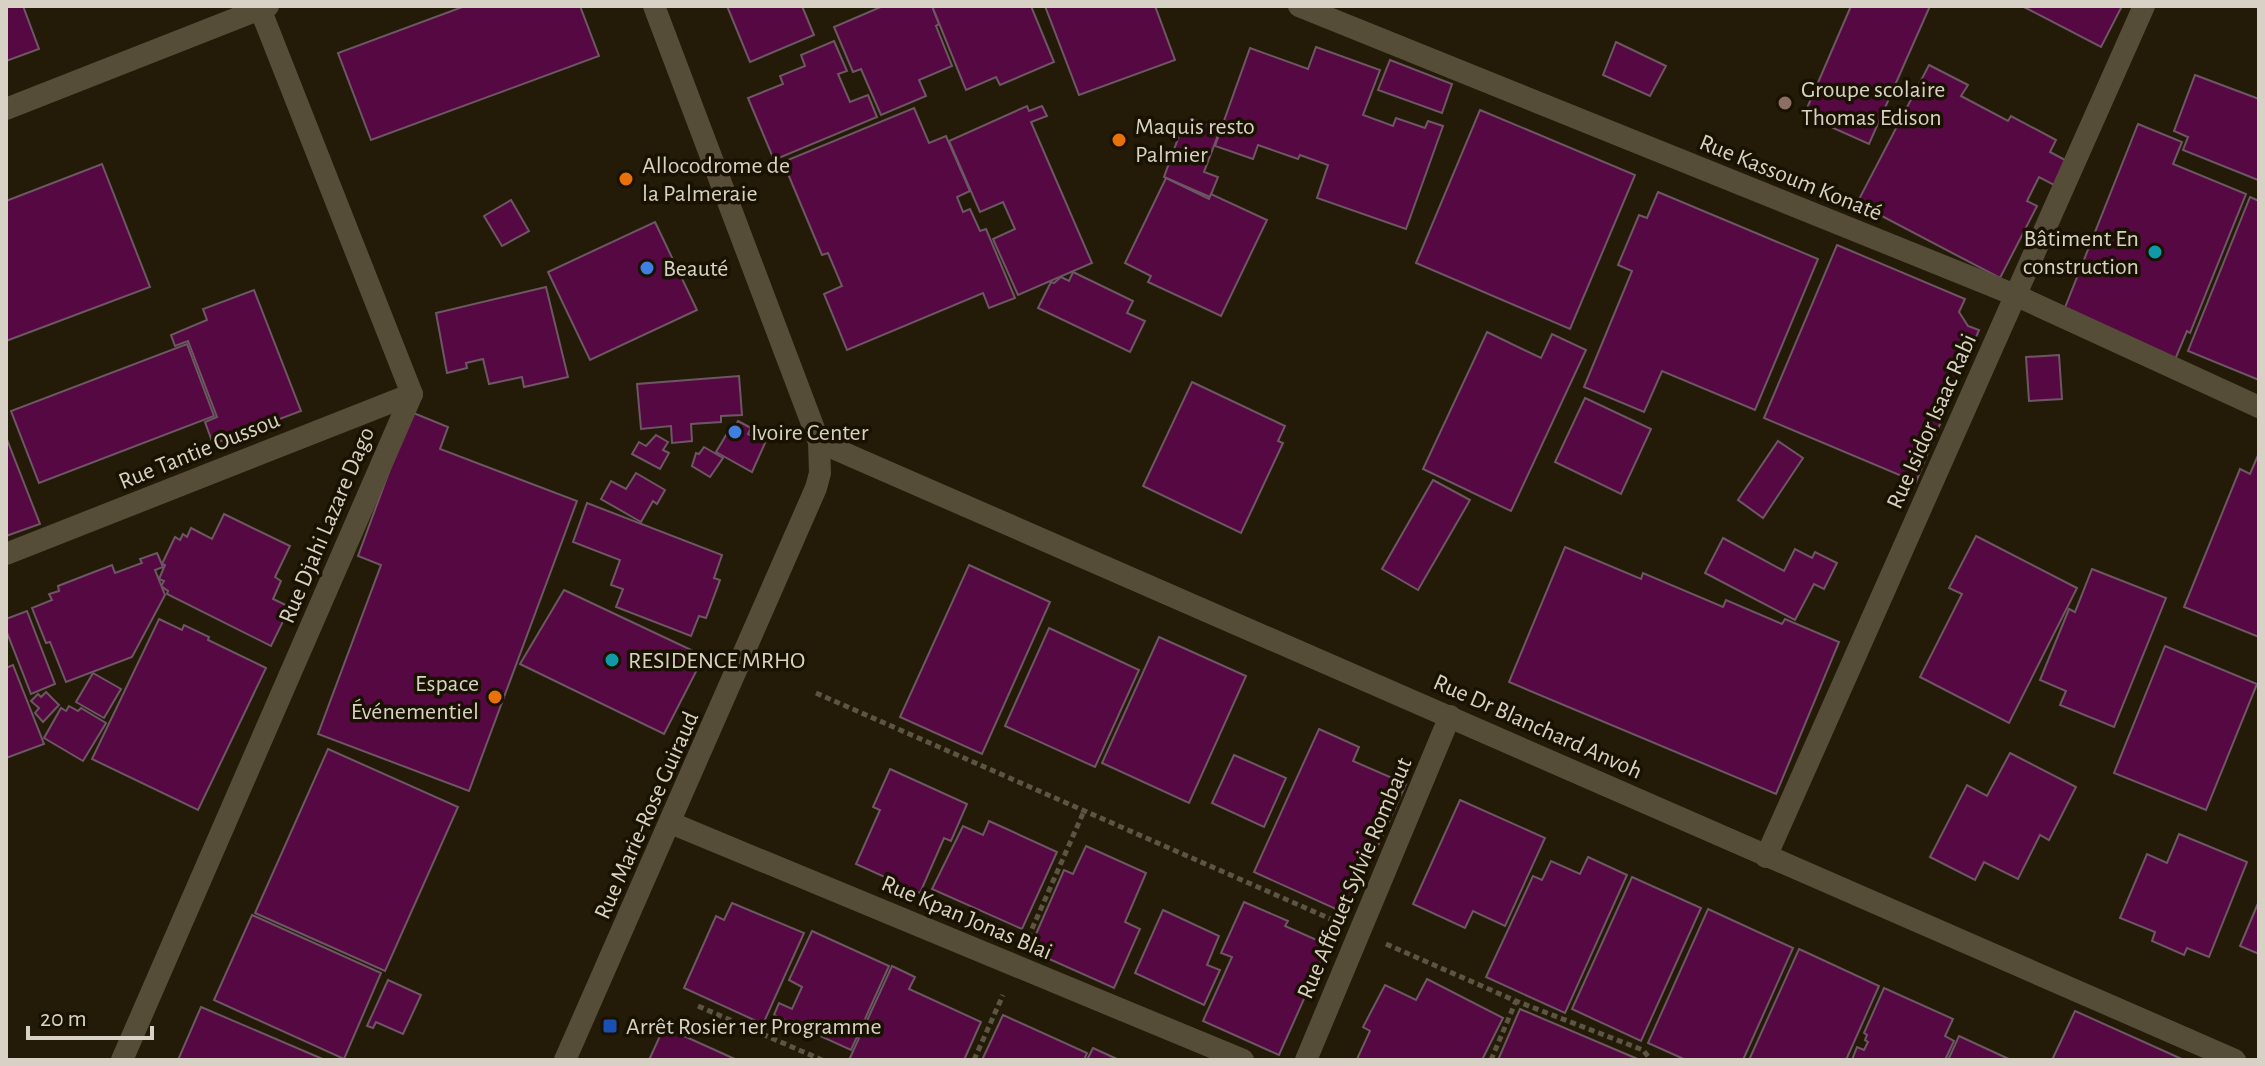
<svg xmlns="http://www.w3.org/2000/svg" width="2265" height="1066" viewBox="0 0 2265 1066" font-family="'Alegreya Sans',sans-serif">
  <rect width="100%" height="100%" fill="#231b07"/>
  <g fill="#560842" stroke="#6d5764" stroke-width="2">
    <polygon points="6,6 23,6 39,49 6,61"/>
    <polygon points="465,6 580,6 599,56 371,140 338,53"/>
    <polygon points="727,6 802,6 814,35 750,62"/>
    <polygon points="883,6 932,6 939,24 936,26 952,66 919,80 926,96 881,115 861,69 853,72 834,27"/>
    <polygon points="932,6 1031,6 1054,62 1000,85 996,77 966,90"/>
    <polygon points="1045,6 1155,6 1175,60 1079,95"/>
    <polygon points="1851,6 1930,6 1869,144 1804,115"/>
    <polygon points="2022,6 2122,6 2101,47"/>
    <polygon points="834,41 847,71 838,74 850,102 868,95 877,117 774,160 748,98 783,84 780,76 805,66 801,55"/>
    <polygon points="1616,42 1666,66 1650,96 1603,75"/>
    <polygon points="1316,47 1380,70 1363,115 1393,126 1396,118 1425,128 1428,121 1443,126 1406,229 1317,198 1328,165 1300,155 1298,159 1258,145 1253,159 1215,146 1250,48 1308,69"/>
    <polygon points="1390,60 1452,84 1442,113 1378,90"/>
    <polygon points="1929,65 1968,85 1961,96 2008,121 2011,116 2056,140 2050,152 2067,161 2054,185 2039,177 2027,201 2037,206 2000,278 1857,203"/>
    <polygon points="2195,75 2259,99 2258,180 2183,150 2188,137 2174,131"/>
    <polygon points="1027,106 1029,111 1042,106 1047,116 1031,122 1092,263 1018,295 993,239 1015,229 1003,202 980,212 949,141"/>
    <polygon points="914,108 929,143 946,136 970,191 957,197 963,212 970,209 980,231 986,229 1015,298 989,308 983,293 847,350 824,294 842,286 828,253 822,255 783,162"/>
    <polygon points="1480,110 1635,175 1570,329 1416,263"/>
    <polygon points="1190,118 1220,130 1204,172 1218,177 1210,197 1164,177 1183,125 1187,127"/>
    <polygon points="2138,124 2182,142 2173,164 2246,194 2190,333 2187,331 2174,362 2064,310"/>
    <polygon points="102,164 150,287 6,341 6,201"/>
    <polygon points="1166,178 1209,199 1211,194 1267,220 1221,316 1148,282 1151,276 1125,263"/>
    <polygon points="1658,192 1818,259 1755,410 1662,371 1644,412 1584,387 1632,271 1618,265 1639,215 1647,218"/>
    <polygon points="2250,197 2259,201 2259,380 2188,351"/>
    <polygon points="511,200 529,231 502,246 484,216"/>
    <polygon points="655,222 697,310 590,360 548,272"/>
    <polygon points="1837,245 1965,299 1959,312 1968,326 1979,330 1916,482 1764,418"/>
    <polygon points="1073,272 1133,301 1127,313 1145,321 1130,352 1038,308 1051,282 1054,283 1061,277 1069,281"/>
    <polygon points="546,287 568,377 524,387 522,377 489,384 483,359 466,363 467,368 447,373 436,313"/>
    <polygon points="254,290 301,411 213,444 205,422 217,417 188,341 175,346 171,335 207,320 203,309"/>
    <polygon points="1487,332 1541,358 1552,334 1586,350 1511,511 1423,469"/>
    <polygon points="187,344 214,416 39,483 11,411"/>
    <polygon points="2059,355 2062,399 2029,401 2026,357"/>
    <polygon points="739,376 742,415 721,416 721,422 691,424 692,441 672,443 671,426 641,429 637,384"/>
    <polygon points="1192,382 1285,426 1278,441 1283,443 1241,533 1143,486"/>
    <polygon points="1585,398 1651,429 1621,494 1555,462"/>
    <polygon points="411,412 448,427 440,449 577,501 469,791 318,734 381,565 358,556"/>
    <polygon points="738,421 751,428 748,434 765,443 752,472 716,452 731,427 734,428"/>
    <polygon points="656,435 668,442 663,450 669,453 660,469 632,454 639,442 646,446"/>
    <polygon points="6,437 40,524 6,536"/>
    <polygon points="1778,441 1803,458 1763,518 1738,500"/>
    <polygon points="704,447 723,458 710,477 692,466 696,453 699,454"/>
    <polygon points="2259,453 2259,637 2184,607 2240,469 2250,474"/>
    <polygon points="636,473 665,490 657,504 653,501 641,522 601,499 611,481 626,489"/>
    <polygon points="1433,480 1470,500 1418,590 1382,569"/>
    <polygon points="587,503 722,555 714,578 720,580 706,618 699,616 691,636 616,607 623,589 611,585 620,560 573,542"/>
    <polygon points="224,514 290,546 275,577 281,581 273,599 290,607 271,646 167,594 168,591 161,586 164,581 159,579 165,565 162,564 175,537 180,540 183,534 187,537 191,528 212,539"/>
    <polygon points="1976,536 2077,588 2009,723 1920,677 1962,594 1949,588"/>
    <polygon points="1723,538 1784,571 1795,549 1812,558 1815,552 1837,563 1824,589 1814,584 1795,620 1705,573"/>
    <polygon points="1565,547 1641,579 1643,573 1723,607 1726,600 1782,624 1785,619 1839,642 1776,794 1509,682"/>
    <polygon points="157,553 163,567 155,570 165,595 132,657 66,682 50,642 46,643 32,608 52,600 49,594 59,591 58,586 112,565 115,573 142,563 140,559"/>
    <polygon points="969,565 1050,602 982,754 900,717"/>
    <polygon points="2092,569 2166,598 2114,727 2060,705 2066,691 2040,680 2069,609 2075,612"/>
    <polygon points="564,590 704,656 664,734 520,664"/>
    <polygon points="27,611 55,684 31,694 6,630 6,619"/>
    <polygon points="159,619 182,630 184,625 209,637 208,640 266,668 198,810 92,759"/>
    <polygon points="1049,628 1139,670 1095,767 1005,726"/>
    <polygon points="1159,637 1246,676 1189,803 1102,763"/>
    <polygon points="2165,646 2257,684 2206,810 2114,773"/>
    <polygon points="13,665 44,744 6,758 6,668"/>
    <polygon points="93,673 121,689 104,718 76,702"/>
    <polygon points="46,692 59,705 43,722 35,713 39,708 31,701 38,694 41,697"/>
    <polygon points="69,706 78,711 81,708 106,723 83,761 44,738 61,708 66,711"/>
    <polygon points="1319,729 1359,747 1353,761 1406,784 1347,914 1254,872"/>
    <polygon points="328,749 458,807 385,971 255,913"/>
    <polygon points="2010,753 2076,787 2049,840 2040,835 2018,879 1984,862 1975,880 1930,857 1967,785 1987,796"/>
    <polygon points="1234,755 1286,778 1264,827 1212,803"/>
    <polygon points="890,769 967,804 951,841 944,838 920,893 856,864 880,810 873,807"/>
    <polygon points="1460,800 1545,838 1505,926 1473,911 1465,928 1413,904"/>
    <polygon points="989,821 1057,852 1022,929 932,889 963,826 983,835"/>
    <polygon points="2179,834 2247,862 2209,957 2187,948 2184,955 2152,941 2155,932 2120,918 2147,854 2167,863"/>
    <polygon points="1086,846 1146,873 1125,922 1140,929 1114,988 1029,950 1064,870 1073,874"/>
    <polygon points="1588,857 1627,875 1565,1013 1486,977 1533,876 1542,880 1551,861 1580,874"/>
    <polygon points="1632,877 1701,908 1641,1041 1572,1009"/>
    <polygon points="2259,901 2259,954 2240,946"/>
    <polygon points="1244,902 1288,921 1285,926 1328,945 1279,1055 1203,1021 1232,957 1221,953"/>
    <polygon points="732,903 804,933 763,1024 684,988 716,916 724,920"/>
    <polygon points="1708,909 1793,948 1743,1060 1686,1060 1648,1043"/>
    <polygon points="1163,910 1219,936 1207,965 1220,970 1204,1005 1135,973"/>
    <polygon points="252,915 381,973 344,1059 214,1000"/>
    <polygon points="812,931 889,966 851,1050 774,1015 779,1003 792,1009 802,987 789,980"/>
    <polygon points="1799,949 1879,986 1846,1060 1749,1060"/>
    <polygon points="892,966 915,977 909,989 981,1022 964,1060 849,1060"/>
    <polygon points="1427,979 1503,1018 1482,1060 1357,1059 1370,1031 1363,1027 1385,985 1416,1000"/>
    <polygon points="388,980 421,995 403,1034 376,1022 373,1028 367,1026"/>
    <polygon points="1884,988 1953,1019 1945,1036 1954,1041 1945,1060 1852,1060 1857,1047 1864,1050 1868,1042 1865,1040 1867,1035 1864,1033"/>
    <polygon points="201,1007 325,1060 178,1060"/>
    <polygon points="1520,1009 1640,1060 1498,1060"/>
    <polygon points="2075,1011 2184,1060 2052,1060"/>
    <polygon points="1003,1015 1087,1053 1084,1060 982,1060"/>
    <polygon points="664,1027 737,1060 649,1060"/>
    <polygon points="1959,1036 2011,1060 1948,1060"/>
    <polygon points="1093,1048 1119,1060 1087,1060"/>
  </g>
  <g fill="none" stroke-linecap="round" stroke-linejoin="round">
    <g stroke="#5c5543" stroke-width="5" stroke-dasharray="6 4" stroke-linecap="butt">
      <polyline points="816,693 1333,920"/>
      <polyline points="1028,938 1084,811"/>
      <polyline points="1386,944 1516,1001 1643,1050 1651,1060"/>
      <polyline points="698,1006 822,1060"/>
      <polyline points="974,1060 1003,995"/>
      <polyline points="1491,1060 1516,1001"/>
    </g>
    <g stroke="#564d38" stroke-width="22">
      <polyline points="1299,6 2015,295 2259,407"/>
      <polyline points="819,442 2235,1060"/>
      <polyline points="6,554 412,394"/>
      <polyline points="671,823 1243,1060"/>
      <polyline points="1766,857 2144,6"/>
      <polyline points="122,1060 412,394 259,6"/>
      <polyline points="1306,1060 1450,716"/>
    </g>
    <polyline stroke="#564d38" stroke-width="22" points="565,1060 816,488 820,473 819,442 654,6"/>
    <polyline stroke="#564d38" stroke-width="22" points="6,109 268,6"/>
  </g>
  <circle fill="#8d6e63" stroke="#191201" stroke-width="3" cx="1785" cy="103" r="8"/>
  <g fill="#e8710a" stroke="#191201" stroke-width="3">
    <circle cx="1119" cy="140" r="8"/>
    <circle cx="626" cy="179" r="8"/>
    <circle cx="495" cy="697" r="8"/>
  </g>
  <g fill="#0f9aa8" stroke="#191201" stroke-width="3">
    <circle cx="2155" cy="252" r="8"/>
    <circle cx="612" cy="660" r="8"/>
  </g>
  <g fill="#3f7fe0" stroke="#191201" stroke-width="3">
    <circle cx="647" cy="268" r="8"/>
    <circle cx="735" cy="432" r="8"/>
  </g>
  <rect fill="#1a4fb4" stroke="#191201" stroke-width="3" x="602" y="1018" width="16" height="16" rx="4"/>
  <g text-anchor="middle" stroke-width="7" stroke-linejoin="round" paint-order="stroke">
    <g font-size="24" fill="#d8d2c6" stroke="#191201" text-anchor="start">
      <text x="1801" y="97">Groupe scolaire<tspan x="1801" dy="28">Thomas Edison</tspan></text>
      <text x="1135" y="134">Maquis resto<tspan x="1135" dy="28">Palmier</tspan></text>
      <text x="642" y="173">Allocodrome de<tspan x="642" dy="28">la Palmeraie</tspan></text>
      <text x="2139" y="246" text-anchor="end">Bâtiment En<tspan x="2139" dy="28">construction</tspan></text>
      <text x="663" y="276">Beauté</text>
      <text x="751" y="440">Ivoire Center</text>
      <text x="628" y="668">RESIDENCE MRHO</text>
      <text x="479" y="691" text-anchor="end">Espace<tspan x="479" dy="28">Événementiel</tspan></text>
      <text x="626" y="1034">Arrêt Rosier 1er Programme</text>
    </g>
    <g font-size="24" fill="#d8d2c6" stroke="#191201">
      <text transform="translate(1791 177) rotate(22)" y="8">Rue Kassoum Konaté</text>
      <text transform="translate(1931 421) rotate(-66)" y="8">Rue Isidor Isaac Rabi</text>
      <text transform="translate(199 450) rotate(-22)" y="8">Rue Tantie Oussou</text>
      <text transform="translate(326 525) rotate(-67)" y="8">Rue Djahi Lazare Dago</text>
      <text transform="translate(1538 726) rotate(24)" y="8">Rue Dr Blanchard Anvoh</text>
      <text transform="translate(646 815) rotate(-66)" y="8">Rue Marie-Rose Guiraud</text>
      <text transform="translate(1354 878) rotate(-67)" y="8">Rue Affouet Sylvie Rombaut</text>
      <text transform="translate(967 917) rotate(23)" y="8">Rue Kpan Jonas Blai</text>
    </g>
  </g>
  <rect width="2265" height="1066" fill="none" stroke="#d8d2c6" stroke-width="16"/>
  <path d="M28 1026v12h124v-12" fill="none" stroke="#d8d2c6" stroke-width="4"/>
  <text x="40" y="1026" font-size="24" fill="#d8d2c6" stroke="#191201" stroke-width="6" paint-order="stroke">20 m</text>
</svg>
